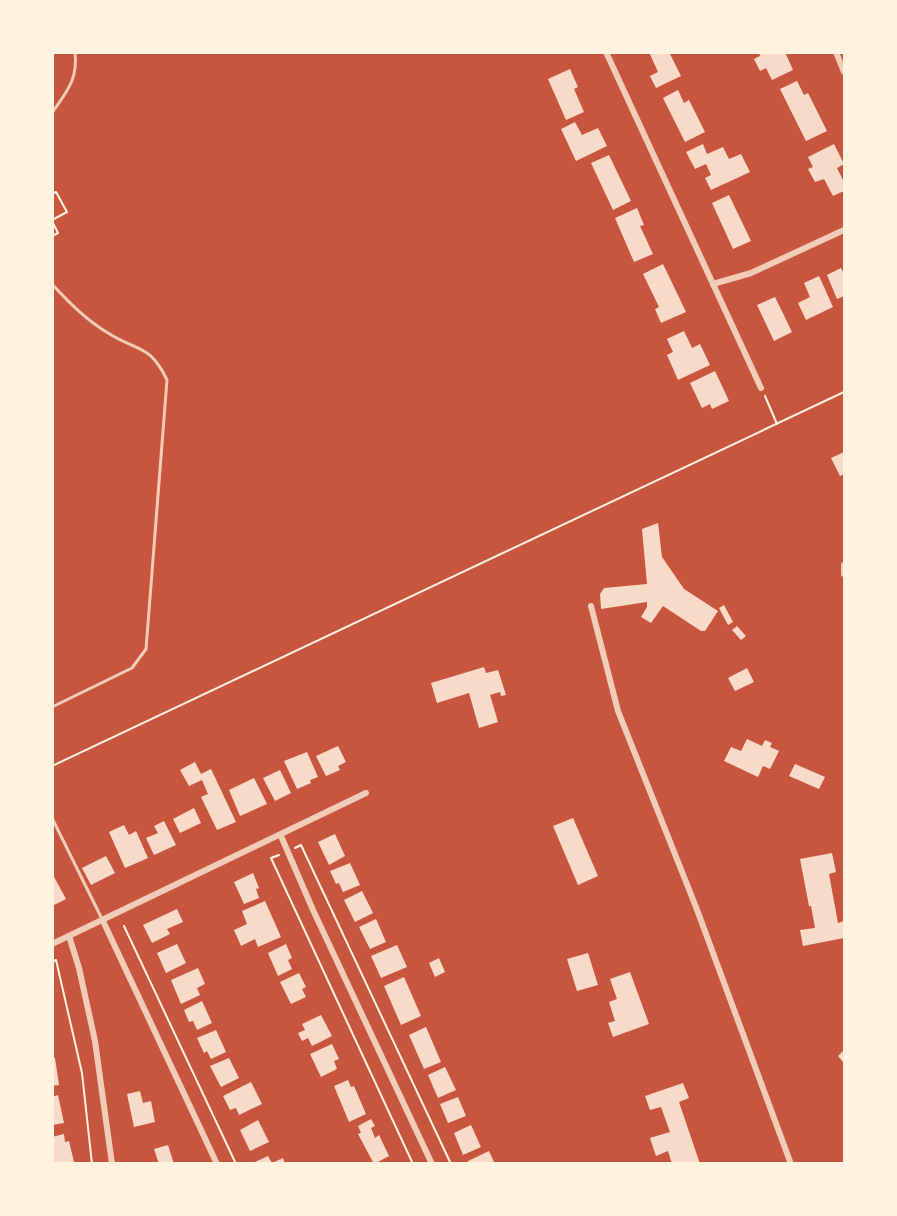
<svg xmlns="http://www.w3.org/2000/svg" width="897" height="1216" viewBox="0 0 897 1216" font-family="Poppins,sans-serif">
  <rect width="100%" height="100%" fill="#c8553d"/>
  <g fill="#f7dbc8">
    <polygon points="649,52 669,52 681,76 656,88 650,76 658,72"/>
    <polygon points="759,52 785,52 793,70 772,80 766,68 760,71 754,59 760,56"/>
    <polygon points="570,69 578,87 574,89 584,112 566,120 548,79"/>
    <polygon points="797,81 804,95 808,93 827,131 806,141 780,89"/>
    <polygon points="678,90 684,103 689,100 705,132 685,142 663,98"/>
    <polygon points="575,122 582,135 598,128 607,146 576,161 561,129"/>
    <polygon points="703,144 707,154 723,147 729,159 741,154 750,172 711,190 705,178 711,175 706,164 695,169 686,152"/>
    <polygon points="834,144 844,164 837,168 844,182 844,191 833,196 824,179 815,182 808,169 813,167 808,157"/>
    <polygon points="609,155 631,201 613,210 591,163"/>
    <polygon points="729,195 751,241 733,249 712,203"/>
    <polygon points="637,208 644,225 640,226 653,254 634,262 615,218"/>
    <polygon points="663,264 686,312 661,323 655,309 659,307 643,274"/>
    <polygon points="841,268 844,274 844,296 837,299 827,275"/>
    <polygon points="819,276 833,307 806,320 798,303 810,297 804,283"/>
    <polygon points="775,297 792,332 774,341 757,305"/>
    <polygon points="684,331 692,348 700,344 710,365 678,380 667,355 673,352 667,339"/>
    <polygon points="715,371 729,401 712,409 710,404 702,408 690,383"/>
    <polygon points="844,452 844,474 840,476 831,458"/>
    <polygon points="658,523 662,557 684,589 718,611 705,631 701,631 663,606 651,623 641,617 647,607 647,602 601,609 600,594 604,588 647,584 642,529"/>
    <polygon points="724,605 733,622 728,625 719,608"/>
    <polygon points="737,626 746,636 741,640 732,630"/>
    <polygon points="484,667 486,673 498,670 506,695 501,696 500,692 490,695 498,722 479,728 469,693 437,703 431,683"/>
    <polygon points="747,668 754,682 735,691 728,678"/>
    <polygon points="747,739 762,746 765,740 772,743 770,747 779,751 770,769 763,766 758,777 724,761 731,747 741,751"/>
    <polygon points="338,746 346,762 338,766 340,770 326,776 316,756"/>
    <polygon points="307,752 318,777 310,780 311,783 297,789 284,761"/>
    <polygon points="195,762 201,774 211,769 236,822 217,830 201,797 208,794 202,780 189,786 180,770"/>
    <polygon points="795,764 825,777 819,789 789,776"/>
    <polygon points="280,770 291,793 275,801 263,778"/>
    <polygon points="254,778 267,804 240,816 229,790"/>
    <polygon points="194,808 201,823 180,833 173,819"/>
    <polygon points="573,818 598,876 578,885 553,826"/>
    <polygon points="164,821 176,845 154,855 146,838 158,833 154,826"/>
    <polygon points="124,825 129,835 136,831 148,858 125,868 109,832"/>
    <polygon points="335,834 345,856 329,865 318,842"/>
    <polygon points="832,853 836,872 829,874 838,923 844,921 844,938 803,946 800,930 815,928 811,906 809,906 800,859"/>
    <polygon points="106,856 115,873 91,885 82,868"/>
    <polygon points="350,863 360,885 343,892 339,883 336,884 330,871"/>
    <polygon points="52,873 66,899 52,906"/>
    <polygon points="253,873 259,888 256,889 259,898 244,904 234,882"/>
    <polygon points="362,891 373,913 355,922 344,900"/>
    <polygon points="265,901 281,937 258,947 255,939 241,946 234,930 247,924 242,911"/>
    <polygon points="177,909 183,922 167,929 170,934 152,943 143,925"/>
    <polygon points="376,919 386,942 370,949 359,927"/>
    <polygon points="177,944 186,963 166,973 157,953"/>
    <polygon points="286,944 292,958 288,960 292,969 278,976 268,953"/>
    <polygon points="397,945 407,967 381,978 371,956"/>
    <polygon points="588,953 598,985 577,991 567,959"/>
    <polygon points="439,958 445,972 435,977 429,963"/>
    <polygon points="198,968 205,984 197,988 200,995 181,1004 171,980"/>
    <polygon points="630,972 649,1024 613,1037 608,1023 615,1021 609,1002 617,999 610,979"/>
    <polygon points="299,973 306,987 302,989 306,997 291,1004 280,982"/>
    <polygon points="404,977 421,1016 401,1025 384,986"/>
    <polygon points="202,1001 212,1023 197,1030 193,1021 189,1022 184,1010"/>
    <polygon points="321,1015 332,1036 312,1046 308,1038 302,1041 298,1033 305,1030 302,1024"/>
    <polygon points="426,1027 441,1062 424,1069 409,1035"/>
    <polygon points="216,1030 226,1052 211,1059 207,1051 204,1053 197,1038"/>
    <polygon points="332,1044 339,1059 334,1061 337,1069 321,1077 310,1054"/>
    <polygon points="844,1050 844,1063 838,1056"/>
    <polygon points="55,1058 59,1085 52,1086 52,1059"/>
    <polygon points="229,1058 239,1078 221,1087 210,1066"/>
    <polygon points="445,1067 456,1090 438,1098 428,1075"/>
    <polygon points="348,1080 351,1087 354,1086 366,1114 349,1122 334,1086"/>
    <polygon points="251,1082 262,1104 239,1115 236,1108 230,1110 223,1096"/>
    <polygon points="683,1083 689,1098 679,1102 700,1164 672,1164 668,1151 656,1156 650,1138 670,1132 661,1107 650,1110 645,1096"/>
    <polygon points="140,1091 143,1103 151,1101 155,1122 134,1127 127,1094"/>
    <polygon points="58,1095 64,1123 52,1125 52,1097"/>
    <polygon points="458,1097 466,1116 448,1123 440,1104"/>
    <polygon points="371,1119 375,1126 371,1128 375,1138 379,1135 389,1156 374,1164 358,1134 361,1133 358,1126"/>
    <polygon points="258,1120 269,1142 250,1151 240,1130"/>
    <polygon points="471,1125 481,1147 463,1155 454,1133"/>
    <polygon points="64,1134 65,1142 69,1141 74,1162 55,1164 52,1154 52,1137"/>
    <polygon points="168,1145 174,1164 159,1164 154,1149"/>
    <polygon points="489,1151 495,1164 469,1164 468,1161"/>
    <polygon points="268,1156 272,1163 283,1158 285,1164 256,1164 255,1162"/>
  </g>
  <g fill="none" stroke-linecap="round" stroke-linejoin="round">
    <g stroke="#fff3e0" stroke-width="2">
      <polyline points="52,194 56,192 67,212 52,220"/>
      <polyline points="52,221 58,233 52,236"/>
      <polyline points="765,396 777,424"/>
      <polyline points="52,766 844,392"/>
      <polyline points="295,848 301,845 451,1164"/>
      <polyline points="279,855 271,858 413,1164"/>
      <polyline points="124,926 236,1164"/>
      <polyline points="52,962 56,960 82,1073 92,1164"/>
    </g>
    <g stroke="#f1ccb7" stroke-width="3">
      <path d="M52,113C67,91 78,80 75,52"/>
      <path d="M52,284C69,303 86,320 108,333C138,352 150,344 167,380L146,649L132,668L52,707"/>
      <polyline points="52,818 102,919"/>
    </g>
    <g stroke="#f1ccb7" stroke-width="6">
      <polyline points="606,52 761,388"/>
      <polyline points="836,52 844,72"/>
      <polyline points="713,284 751,273 844,230"/>
      <polyline points="844,565 844,574"/>
      <polyline points="591,606 618,711 696,907 791,1164"/>
      <polyline points="281,836 313,910 432,1164"/>
      <polyline points="103,921 217,1164"/>
      <polyline points="69,936 79,968 95,1041 112,1164"/>
      <polyline points="52,944 366,793"/>
    </g>
  </g>
  <rect width="897" height="1216" fill="none" stroke="#fff3e0" stroke-width="108"/>
</svg>
